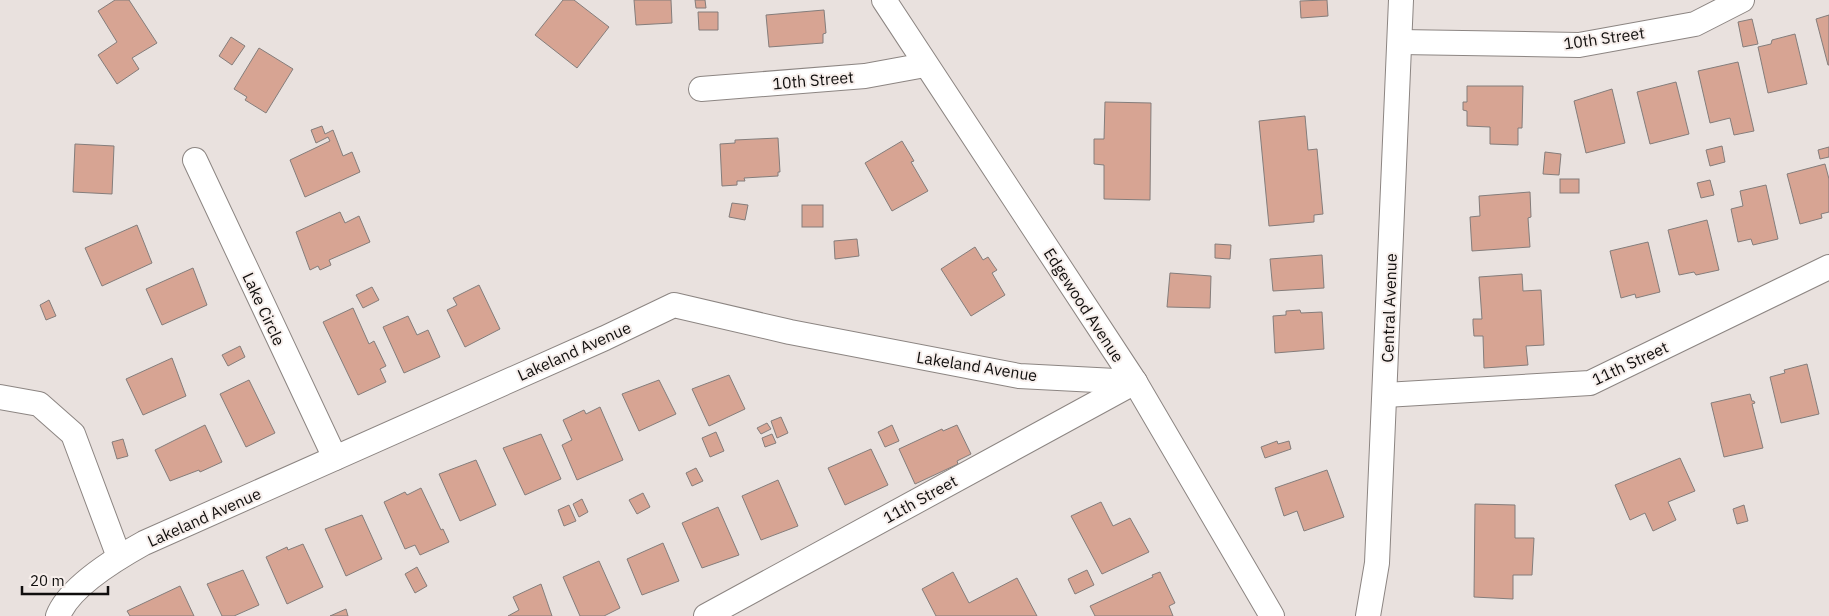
<svg xmlns="http://www.w3.org/2000/svg" width="1829" height="616" viewBox="0 0 1829 616" font-family="'IBM Plex Sans',sans-serif">
  <rect width="100%" height="100%" fill="#e9e1de"/>
  <g fill="#d7a493" stroke="#847d7b">
    <polygon points="115,0 129,0 157,43 132,58 139,69 117,84 98,55 117,42 98,11"/>
    <polygon points="563,0 574,0 609,27 577,68 535,35"/>
    <polygon points="634,0 671,0 672,23 636,25"/>
    <polygon points="695,0 705,0 706,8 696,8"/>
    <polygon points="1325,0 1327,0 1328,16 1301,18 1300,1"/>
    <polygon points="824,10 826,33 823,34 823,43 769,47 766,15"/>
    <polygon points="698,12 718,12 718,30 699,30"/>
    <polygon points="1829,15 1829,65 1828,65 1816,19"/>
    <polygon points="1752,19 1758,44 1743,47 1738,22"/>
    <polygon points="1795,34 1807,84 1768,93 1758,47 1771,44 1772,40"/>
    <polygon points="231,37 245,46 232,65 219,56"/>
    <polygon points="259,48 293,69 266,113 245,100 247,97 234,89"/>
    <polygon points="1738,62 1754,131 1734,135 1730,118 1710,123 1698,71"/>
    <polygon points="1676,82 1689,134 1650,144 1637,92"/>
    <polygon points="1467,86 1523,86 1522,128 1518,128 1518,145 1490,144 1490,127 1467,126 1467,111 1463,110 1463,102 1467,102"/>
    <polygon points="1612,89 1625,143 1586,153 1574,101"/>
    <polygon points="1105,102 1151,103 1150,200 1104,199 1104,165 1094,164 1094,139 1104,139"/>
    <polygon points="1305,116 1308,150 1317,149 1323,214 1314,215 1314,222 1269,226 1259,121"/>
    <polygon points="322,126 325,134 333,130 343,156 352,152 360,172 305,197 290,160 330,141 328,137 316,143 311,130"/>
    <polygon points="778,138 780,172 778,172 778,176 744,178 745,181 737,181 737,185 722,186 720,144 735,143 735,140"/>
    <polygon points="902,141 914,161 911,162 928,191 892,211 865,163"/>
    <polygon points="75,144 114,146 112,194 73,192"/>
    <polygon points="1722,146 1725,162 1710,166 1706,150"/>
    <polygon points="1829,147 1829,157 1820,159 1818,150"/>
    <polygon points="1545,152 1561,154 1559,175 1543,174"/>
    <polygon points="1825,164 1829,179 1829,212 1821,214 1822,218 1800,224 1787,174"/>
    <rect x="1560" y="179" width="19" height="14"/>
    <polygon points="1710,180 1714,195 1701,198 1697,183"/>
    <polygon points="1766,185 1778,239 1753,245 1751,239 1738,242 1731,209 1743,206 1740,191"/>
    <polygon points="1530,192 1531,217 1528,218 1530,247 1472,251 1470,217 1480,216 1479,196"/>
    <polygon points="732,203 748,205 745,220 729,217"/>
    <rect x="802" y="205" width="21" height="22"/>
    <polygon points="340,212 345,223 359,216 370,242 329,260 331,265 320,270 318,266 310,270 296,232"/>
    <polygon points="1707,220 1719,270 1696,275 1694,272 1679,275 1668,230"/>
    <polygon points="137,225 152,263 102,286 85,248"/>
    <polygon points="857,239 859,256 835,259 834,241"/>
    <polygon points="1648,242 1660,292 1636,298 1635,294 1621,298 1610,251"/>
    <polygon points="1215,244 1231,245 1230,259 1215,258"/>
    <polygon points="975,247 983,260 988,257 994,266 997,270 992,273 1005,295 971,316 941,269"/>
    <polygon points="1322,255 1324,288 1273,291 1270,259"/>
    <polygon points="193,268 207,305 162,325 146,289"/>
    <polygon points="1170,273 1211,276 1210,308 1167,307"/>
    <polygon points="1522,274 1523,291 1541,290 1544,345 1526,346 1528,365 1484,368 1483,336 1474,336 1473,324 1473,319 1482,319 1479,277"/>
    <polygon points="479,285 500,329 465,347 447,310 457,305 453,298"/>
    <polygon points="372,287 379,300 363,308 356,295"/>
    <polygon points="49,300 56,316 46,320 40,305"/>
    <polygon points="353,308 369,344 374,341 386,366 380,369 386,382 358,395 323,322"/>
    <polygon points="1300,310 1301,313 1322,312 1324,349 1275,353 1273,316 1286,315 1286,311"/>
    <polygon points="408,316 417,335 428,330 440,357 404,373 383,327"/>
    <polygon points="240,346 245,357 228,366 222,355"/>
    <polygon points="172,358 186,396 143,415 126,379"/>
    <polygon points="1807,364 1819,414 1781,423 1770,377 1785,373 1784,370"/>
    <polygon points="729,375 745,409 709,426 692,389"/>
    <polygon points="249,380 275,433 246,447 220,394"/>
    <polygon points="659,380 676,414 639,431 622,394"/>
    <polygon points="1750,394 1752,401 1754,401 1755,403 1752,404 1763,448 1724,457 1711,403"/>
    <polygon points="600,407 623,460 577,480 562,445 572,440 563,420 584,410 586,414"/>
    <polygon points="781,417 788,433 777,438 771,421"/>
    <polygon points="767,423 771,429 761,434 757,428"/>
    <polygon points="205,425 222,462 200,472 199,470 170,481 155,450"/>
    <polygon points="892,425 899,441 885,447 878,432"/>
    <polygon points="957,425 971,454 957,461 958,464 915,484 899,449 942,429 943,431"/>
    <polygon points="716,432 724,451 710,457 702,438"/>
    <polygon points="541,434 561,479 525,495 503,448"/>
    <polygon points="772,434 776,443 765,447 762,438"/>
    <polygon points="123,439 128,456 117,459 112,442"/>
    <polygon points="1277,441 1278,444 1289,441 1291,449 1265,458 1261,447"/>
    <polygon points="871,449 888,485 845,505 828,468"/>
    <polygon points="1680,458 1695,491 1668,502 1676,520 1653,531 1645,513 1630,520 1615,485"/>
    <polygon points="476,460 496,505 460,521 439,474"/>
    <polygon points="696,468 703,481 692,486 686,473"/>
    <polygon points="1327,470 1344,517 1304,531 1297,511 1284,516 1275,488"/>
    <polygon points="778,480 798,526 761,540 742,496"/>
    <polygon points="421,488 441,530 443,529 449,542 420,555 415,545 405,549 384,502 405,492 407,495"/>
    <polygon points="643,493 650,507 637,514 629,500"/>
    <polygon points="582,499 588,512 579,517 573,504"/>
    <polygon points="1101,502 1113,526 1130,518 1149,552 1102,574 1071,516"/>
    <polygon points="1475,504 1515,505 1515,538 1534,538 1532,575 1513,575 1513,599 1474,597"/>
    <polygon points="569,505 576,521 564,526 558,510"/>
    <polygon points="1744,505 1748,521 1737,524 1733,509"/>
    <polygon points="718,507 739,555 702,568 682,523"/>
    <polygon points="362,515 382,559 346,576 325,529"/>
    <polygon points="663,543 679,581 642,595 627,559"/>
    <polygon points="303,544 323,587 287,604 266,557 287,547 288,550"/>
    <polygon points="599,561 620,608 604,616 580,616 563,577"/>
    <polygon points="417,567 427,586 415,593 405,574"/>
    <polygon points="243,570 259,605 234,616 222,616 207,584"/>
    <polygon points="1087,570 1094,585 1075,594 1068,579"/>
    <polygon points="953,572 969,603 1017,578 1037,616 936,616 922,589"/>
    <polygon points="1160,572 1175,603 1169,606 1173,616 1095,616 1090,606 1153,577 1152,575"/>
    <polygon points="541,584 552,616 508,616 519,610 513,597"/>
    <polygon points="180,586 194,616 130,616 127,611"/>
    <polygon points="346,609 348,616 330,616"/>
  </g>
  <g fill="none" stroke-linecap="round" stroke-linejoin="round">
    <defs>
      <g id="street">
        <polyline points="884,0 1135,382 1272,616"/>
        <polyline points="1400,42 1579,45 1695,24 1742,0"/>
        <polyline points="701,89 865,76 925,65"/>
        <polyline points="195,160 335,458"/>
        <polyline points="1385,395 1590,383 1829,267"/>
        <polyline points="0,397 39,404 73,434 119,557"/>
        <path d="M58,616C69,587 117,558 144,543L605,338L674,305L790,332L1019,376L1135,382"/>
        <polyline points="706,616 1135,382"/>
        <polyline points="1368,616 1377,563 1401,0"/>
      </g>
    </defs>
    <use href="#street" stroke="#8c8582" stroke-width="26"/>
    <use href="#street" stroke="#fff" stroke-width="24"/>
  </g>
  <g text-anchor="middle" stroke-width="4" stroke-linejoin="round" paint-order="stroke">
    <g font-size="16" fill="#100e0d" stroke="#f6eeeb">
      <text transform="translate(1604 38) rotate(-8)" y="6">10th Street</text>
      <text transform="translate(813 80) rotate(-5)" y="6">10th Street</text>
      <text transform="translate(1084 305) rotate(57)" y="6">Edgewood Avenue</text>
      <text transform="translate(1389 308) rotate(-88)" y="6">Central Avenue</text>
      <text transform="translate(264 309) rotate(65)" y="6">Lake Circle</text>
      <text transform="translate(574 351) rotate(-24)" y="6">Lakeland Avenue</text>
      <text transform="translate(1630 363) rotate(-25)" y="6">11th Street</text>
      <text transform="translate(977 366) rotate(9)" y="6">Lakeland Avenue</text>
      <text transform="translate(920 499) rotate(-29)" y="6">11th Street</text>
      <text transform="translate(204 517) rotate(-24)" y="6">Lakeland Avenue</text>
    </g>
  </g>
  <path d="M22 586v8h86v-8" fill="none" stroke="#100e0d" stroke-width="2.5"/>
  <text x="30" y="586" font-size="15" fill="#100e0d" stroke="#f6eeeb" stroke-width="4" paint-order="stroke">20 m</text>
</svg>
